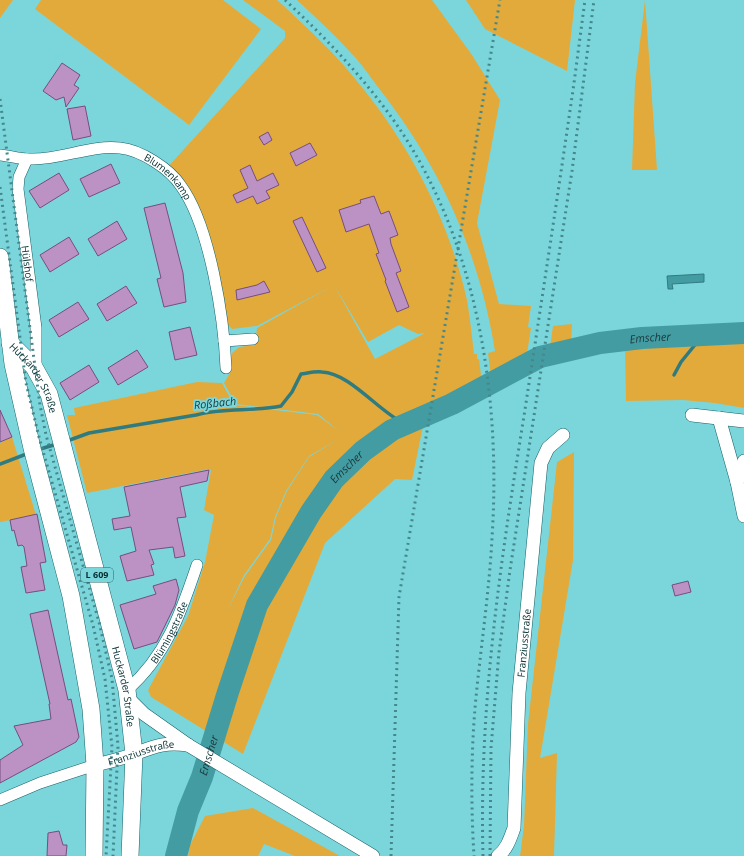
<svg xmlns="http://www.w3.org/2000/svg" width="744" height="856" viewBox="0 0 744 856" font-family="'Open Sans',sans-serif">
  <rect width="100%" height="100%" fill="#7bd6dc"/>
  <g fill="#e2aa3a" fill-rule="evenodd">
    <polygon points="0,0 13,0 0,18"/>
    <polygon points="41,0 223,0 261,29 189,125 35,9"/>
    <path d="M243,0H277L284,6C309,30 335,53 356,80C409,143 449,220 467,300C470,318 472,337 474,354H477V359H479L482,383L423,409V426L412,480L395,479L325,543L243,754L151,697L148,690L188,616L205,562L214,515L204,510L211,470L209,469L87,493L67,415H75L74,408L197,382L222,383L234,405L317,415L339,431L318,414L236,404L224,383L231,371L232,353L239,347L255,345L257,328L332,286L257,326L232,329L221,316L201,229L166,169L285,38V31ZM334,285L368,342L399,325L418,334L425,333L375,359ZM339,439L309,457L287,491L276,517L271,540L245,576L227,611L244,575L270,539L275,517L286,491L309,456Z"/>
    <path d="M297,0H432L472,55L500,100L477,223L499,304L531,306L528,327L531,328L526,360L491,377L488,353L495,351C479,253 442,170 381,91C371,78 362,64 351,53C334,34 315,17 297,0Z"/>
    <polygon points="466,0 575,0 567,71 485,29"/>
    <polygon points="645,0 657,170 632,170 635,83"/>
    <polygon points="572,324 571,344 550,347 553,326"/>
    <polygon points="744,342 744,408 715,403 683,400 626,401 625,345"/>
    <polygon points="12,437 36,515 0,522 0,443"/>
    <polygon points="574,452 573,560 540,758 557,753 554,856 520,856 524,826 528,724 557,462"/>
    <polygon points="253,808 340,856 295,856 264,844 258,856 188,856 190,845 205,816"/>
  </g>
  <polygon fill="#439ca2" stroke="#307b80" points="704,274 704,282 672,284 673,289 668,289 667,276"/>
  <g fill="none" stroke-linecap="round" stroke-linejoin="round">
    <g stroke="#307b80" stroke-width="3.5">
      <polyline points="674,375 681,362 703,335"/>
      <path d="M67,441L89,433L196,415C223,407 253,412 281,406L292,392L301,374C308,373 316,371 322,372C350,373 379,412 405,424"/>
      <polyline points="37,450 57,444"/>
      <polyline points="0,464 29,453"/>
    </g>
    <path stroke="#439ca2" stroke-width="22" id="s1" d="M176,856L188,811L202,777L228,692L257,605L311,512L334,479L363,451L392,430L452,404L540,357L600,343L642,338L744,333"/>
  </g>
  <g fill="#bc91c4" stroke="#764e7e">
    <polygon points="62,63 80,75 74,85 79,88 66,107 64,97 56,100 43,91"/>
    <polygon points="85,106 91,136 73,140 67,109"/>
    <polygon points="268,132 272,140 264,145 259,137"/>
    <polygon points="310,143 317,155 296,166 290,153"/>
    <polygon points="111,164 120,183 89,197 80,179"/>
    <polygon points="250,165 257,181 273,173 279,185 266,191 270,198 257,204 253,196 237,203 233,195 248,188 240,170"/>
    <polygon points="59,173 69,190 40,208 29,191"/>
    <polygon points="374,196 381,214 389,211 398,235 390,238 391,244 401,271 396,273 409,307 397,312 385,281 386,280 376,254 379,253 369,224 346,232 339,210 361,203 360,200"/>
    <polygon points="165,203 183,273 186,302 164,307 157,279 161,278 144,208"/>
    <polygon points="302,217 326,268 317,272 293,221"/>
    <polygon points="117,221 127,239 98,256 88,239"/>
    <polygon points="69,237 79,254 50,272 40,255"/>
    <polygon points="264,281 270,292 237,300 236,290 257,285"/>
    <polygon points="126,286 137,303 107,321 97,304"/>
    <polygon points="78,302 89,319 59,337 49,320"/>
    <polygon points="190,327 197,355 175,360 169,332"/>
    <polygon points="137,350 148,367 118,385 108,368"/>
    <polygon points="89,365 99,382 70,400 60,383"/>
    <polygon points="0,410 12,437 0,442"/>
    <polygon points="209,470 207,481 180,487 186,517 177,518 185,556 175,558 173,547 149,550 154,564 151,565 154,575 127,581 120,556 136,551 131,527 114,530 112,519 130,516 124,487"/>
    <polygon points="37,514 46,562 40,563 45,590 26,593 21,567 27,566 24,547 22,545 18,546 14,530 12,531 10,520"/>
    <polygon points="176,579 179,590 175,605 157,642 134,649 120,605 156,594 153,586"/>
    <polygon points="688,581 691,592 675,596 672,585"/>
    <polygon points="48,610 68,700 71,699 79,737 76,742 0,783 0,760 23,745 14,726 51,719 49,704 50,704 30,614"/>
    <polygon points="59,831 63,845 67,845 66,856 47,856 48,833"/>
  </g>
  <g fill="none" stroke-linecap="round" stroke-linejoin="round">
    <defs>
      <g id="minor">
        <path id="s2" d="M0,155C11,156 22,160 33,159C63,159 90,145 120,148C141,150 170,169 181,186C210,226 224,319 226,368"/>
        <path id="s3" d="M27,159L19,177L18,189L36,328V370"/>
        <polyline points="224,341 253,339"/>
        <path id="s4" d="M127,690C166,656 181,613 197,565"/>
        <polyline points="0,800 40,783 95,765"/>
      </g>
      <g id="tertiary">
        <polyline points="692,415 744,421"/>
        <polyline points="719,418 737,482 744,516"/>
        <polyline points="737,482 744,461"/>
        <polyline points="128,698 144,714 188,745 373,856"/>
        <path id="s5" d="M95,765C108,762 121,759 134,754C156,746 164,742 188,745"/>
        <path id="s6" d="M498,856C507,849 510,839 514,828L519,693L541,463L548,448L563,435"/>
      </g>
      <g id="primary">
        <polyline points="0,257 13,364 32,448 71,596 91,709 95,765 94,856"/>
        <path id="s7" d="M10,343L34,367L49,394L127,690L134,754L130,856"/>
      </g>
    </defs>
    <use href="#minor" stroke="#146165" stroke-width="12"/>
    <use href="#tertiary" stroke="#146165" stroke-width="14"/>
    <use href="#primary" stroke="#146165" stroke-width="18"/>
    <use href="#minor" stroke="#fff" stroke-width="11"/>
    <use href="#tertiary" stroke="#fff" stroke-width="13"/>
    <use href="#primary" stroke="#fff" stroke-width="17"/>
    <g stroke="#44888c" stroke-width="3" stroke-dasharray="2 4" stroke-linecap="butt">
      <path d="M285,0C328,40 368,82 401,131C479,249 501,400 492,538C489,595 480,652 475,708C471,757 471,807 474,856"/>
      <polyline points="0,99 40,405 46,435 99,622 112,679 118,746 113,856"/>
      <polyline points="0,187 26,383 39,437 93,625 105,679 112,747 106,856"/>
      <polyline points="391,856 399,597 500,0"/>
      <path d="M483,856C479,705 500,565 524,416C541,305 558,194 574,83L585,0"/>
      <polyline points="490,856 491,748 499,652 510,570 572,171 594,0"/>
    </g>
  </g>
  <g text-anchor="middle" stroke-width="4" stroke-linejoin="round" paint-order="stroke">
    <rect fill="#7bd6dc" stroke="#276063" stroke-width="1" x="81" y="568" width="32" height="14" rx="3"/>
    <g font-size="9" font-weight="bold" fill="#032d2f">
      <text x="97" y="578">L 609</text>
    </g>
    <g font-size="10" fill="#032d2f" stroke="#7bd6dc">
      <text dy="4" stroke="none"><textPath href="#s2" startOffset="179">Blumenkamp</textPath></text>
      <text dy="4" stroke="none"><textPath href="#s3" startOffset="107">Hülshof</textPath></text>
      <text dy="4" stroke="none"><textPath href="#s7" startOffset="43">Huckarder Straße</textPath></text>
      <text dy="4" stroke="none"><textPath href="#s4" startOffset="72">Blümingstraße</textPath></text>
      <text dy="4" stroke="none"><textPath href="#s6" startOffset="218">Franziusstraße</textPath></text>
      <text dy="4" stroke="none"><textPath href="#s7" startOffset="367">Huckarder Straße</textPath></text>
      <text dy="4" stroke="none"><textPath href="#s5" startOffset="48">Franziusstraße</textPath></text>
    </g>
    <g font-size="11" font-style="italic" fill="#1a3638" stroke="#7bd6dc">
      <text dy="4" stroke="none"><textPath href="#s1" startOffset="765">Emscher</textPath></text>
      <text transform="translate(215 403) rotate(-6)" y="4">Roßbach</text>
      <text dy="4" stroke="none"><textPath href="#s1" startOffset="429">Emscher</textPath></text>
      <text dy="4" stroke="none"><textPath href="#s1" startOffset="106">Emscher</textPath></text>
    </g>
  </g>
</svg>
